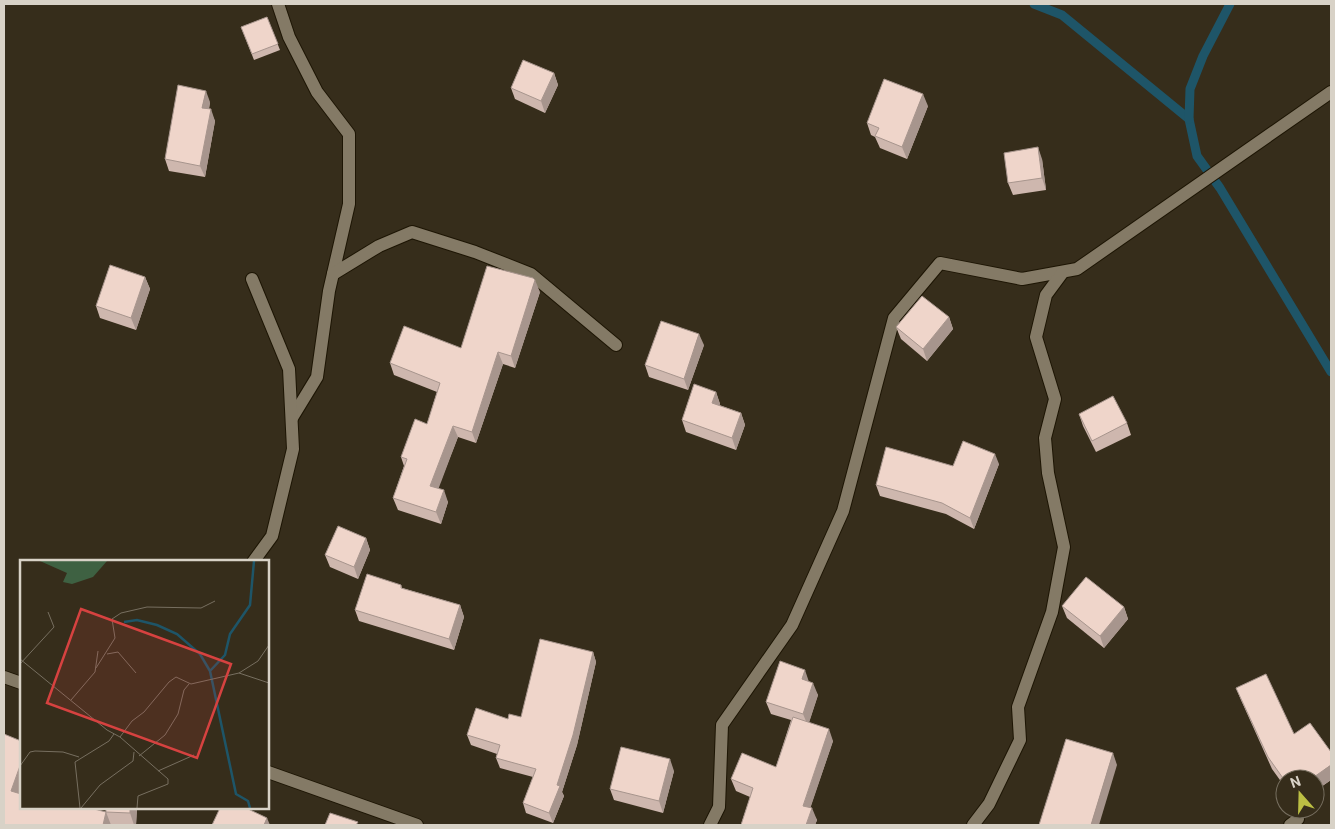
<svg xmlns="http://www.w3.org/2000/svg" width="1335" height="829" viewBox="0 0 1335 829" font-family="Roboto,sans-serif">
  <rect width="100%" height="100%" fill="#362d1b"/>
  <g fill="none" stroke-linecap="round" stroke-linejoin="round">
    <g stroke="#1e5568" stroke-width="9">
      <polyline points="1034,4 1062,15 1189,119 1197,156 1220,188 1331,372"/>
      <polyline points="1189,119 1190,89 1203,56 1230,4"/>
    </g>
    <defs>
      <g id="minor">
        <polyline points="278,4 289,37 317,92 349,134 349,204 329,291 317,377 292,418"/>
        <polyline points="333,274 379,246 412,232 475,252 531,274 616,345"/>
        <polyline points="252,279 289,369 293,449 272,536 253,562"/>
        <polyline points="4,677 21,683"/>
        <polyline points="268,772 417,825"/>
        <polyline points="710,825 719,807 722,725 792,625 843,511 894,318 940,263 1022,279 1077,269 1331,92"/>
        <polyline points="973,825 989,804 1020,740 1018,707 1052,612 1064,547 1048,473 1045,438 1055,399 1036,337 1046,295 1063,272"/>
        <polyline points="1290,825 1298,819"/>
      </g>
    </defs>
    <use href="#minor" stroke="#1d1504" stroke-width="14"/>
    <use href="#minor" stroke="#847a66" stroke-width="12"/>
  </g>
  <g fill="#ceb7ae">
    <polygon points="267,17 280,50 254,60 241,27"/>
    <polygon points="554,73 558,85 545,113 515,99 511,88"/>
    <polygon points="210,102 209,109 215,121 205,177 169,171 165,159"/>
    <polygon points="928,106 907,159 880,148 875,137 871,135 867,123"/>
    <polygon points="1042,159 1046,190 1013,195 1008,183"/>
    <polygon points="145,277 150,289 136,330 100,318 96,306"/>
    <polygon points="540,292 515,368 503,364 476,443 458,437 438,488 448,502 441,524 398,510 393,498 404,466 401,457 427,424 437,392 394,375 390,363 461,348"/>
    <polygon points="949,317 953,329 927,361 901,339 896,327"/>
    <polygon points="704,345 688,390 649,377 645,365"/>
    <polygon points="716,392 720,404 719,405 741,413 745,425 736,450 686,432 682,420"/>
    <polygon points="1079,414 1127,423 1131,435 1096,452 1083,426"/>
    <polygon points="999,464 974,529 946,514 880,496 876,485 953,466"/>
    <polygon points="366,538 370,550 358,579 330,567 325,555"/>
    <polygon points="401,585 402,588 460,605 464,617 454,650 359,621 355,610"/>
    <polygon points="1062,606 1124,607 1128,619 1104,648 1067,618"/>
    <polygon points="593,652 596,662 577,745 562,792 564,796 553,823 526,813 523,803 533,777 500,768 496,758 497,754 471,745 467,735 508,719 521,717"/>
    <polygon points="809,682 818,695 809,722 833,741 810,808 817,820 815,825 741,825 750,797 736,791 731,779 776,767 791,720 771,714 766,702"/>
    <polygon points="1236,688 1294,734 1331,780 1315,791 1315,779 1285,779 1285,787 1272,769 1241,700"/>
    <polygon points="21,741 21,808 106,812 106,808 137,808 136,825 4,825"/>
    <polygon points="674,771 663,813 614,800 610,789"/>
  </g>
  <g fill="#a7958d">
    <polygon points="554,73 558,85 545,113 541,101"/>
    <polygon points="206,91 210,102 207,120 202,108"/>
    <polygon points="923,94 928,106 907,159 902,147"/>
    <polygon points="211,109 215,121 205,177 200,166"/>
    <polygon points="1038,147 1042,159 1046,190 1042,178"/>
    <polygon points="145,277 150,289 136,330 131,318"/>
    <polygon points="535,280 540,292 515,368 511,356"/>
    <polygon points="949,317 953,329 927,361 923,349"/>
    <polygon points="699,334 704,345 688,390 684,379"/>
    <polygon points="498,352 503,364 476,443 472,432"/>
    <polygon points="716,392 720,404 716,414 712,403"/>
    <polygon points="741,413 745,425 736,450 732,438"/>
    <polygon points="453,426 458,437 435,498 430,486"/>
    <polygon points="995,454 999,464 974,529 970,518"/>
    <polygon points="444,490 448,502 441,524 436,512"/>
    <polygon points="366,538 370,550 358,579 354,567"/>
    <polygon points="460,605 464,617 454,650 449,639"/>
    <polygon points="1124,607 1128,619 1104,648 1100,636"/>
    <polygon points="593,652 596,662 577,745 562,792 564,796 553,823 549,813"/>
    <polygon points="805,670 809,682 802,679"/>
    <polygon points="813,683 818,695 808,726 803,714"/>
    <polygon points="829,729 833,741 807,818 803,806"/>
    <polygon points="1113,753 1117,765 1099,825 1091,825"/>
    <polygon points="670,759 674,771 663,813 659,801"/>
    <polygon points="21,763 21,793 16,806 11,791"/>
    <polygon points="1331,765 1331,780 1315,791 1315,779 1311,779"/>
    <polygon points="130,808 137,808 136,825 134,825 130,813"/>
    <polygon points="812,808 817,820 815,825 806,825"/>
    <polygon points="106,812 111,825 103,825"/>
    <polygon points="267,818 270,825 264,825"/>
  </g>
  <g fill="#efd5ca" stroke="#a7958d">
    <polygon points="267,17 278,44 252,54 241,27"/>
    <polygon points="523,60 554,73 541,101 511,88"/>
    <polygon points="884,79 923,94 902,147 875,136 879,128 867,123"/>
    <polygon points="178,85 206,91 202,108 211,109 200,166 165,159"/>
    <polygon points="1038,147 1042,178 1008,183 1004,153"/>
    <polygon points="110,265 145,277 131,318 96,306"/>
    <polygon points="487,266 533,278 535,280 511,356 498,352 472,432 453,426 430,486 444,490 436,512 393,498 407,459 401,457 415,419 427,424 440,383 390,363 404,326 461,348"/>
    <polygon points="922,296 949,317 923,349 896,327"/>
    <polygon points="661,321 699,334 684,379 645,365"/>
    <polygon points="694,384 716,392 712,403 741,413 732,438 682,420"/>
    <polygon points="1113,396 1127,423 1092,441 1079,414"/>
    <polygon points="963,441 995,454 970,518 942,503 876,485 886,447 953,466"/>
    <polygon points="338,526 366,538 354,567 325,555"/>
    <polygon points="367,574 401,585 401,588 460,605 449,639 355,610"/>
    <polygon points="1086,577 1124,607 1100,636 1062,606"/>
    <polygon points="540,639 593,652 573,735 557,785 560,786 549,813 523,803 536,769 496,758 500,745 467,735 476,708 508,719 509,714 521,717"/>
    <polygon points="780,661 805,670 802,679 813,683 803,714 766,702"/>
    <polygon points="1266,674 1294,734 1310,723 1331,752 1331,765 1311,779 1285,779 1285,781 1268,757 1236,688"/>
    <polygon points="793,717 829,729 803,806 812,808 806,825 741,825 753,788 731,779 742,753 776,767"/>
    <polygon points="4,734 21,741 21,763 11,791 21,794 21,808 90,808 106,812 103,825 4,825"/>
    <polygon points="1066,739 1113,753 1091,825 1039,825"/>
    <polygon points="621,747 670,759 659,801 610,789"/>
    <polygon points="106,808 130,808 130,813 106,812"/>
    <polygon points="220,808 246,808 267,818 264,825 212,825"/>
    <polygon points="330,813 358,822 356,825 325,825"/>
  </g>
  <g transform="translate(20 560)">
    <rect width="249" height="249" fill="#362d1b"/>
    <path d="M20,1H87L73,17L52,24L43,22L47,13Z" fill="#3e6142"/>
    <path fill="none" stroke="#1e5568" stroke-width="2.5" d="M104,62L117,60L137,65L157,74L180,94L190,111L216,234L228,241L230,248M190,111L205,95L210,74L230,45L234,1"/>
    <path fill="none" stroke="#776f60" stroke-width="1" d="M87,94L98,92L116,113M0,99L87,170L100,177L148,219V224L118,236L117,248M0,104L34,67L28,52M76,108L95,78L92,59L101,53L127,47L181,48L195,41M219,113L238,101L249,85M51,140L75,112L78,91M100,177L112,161L124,152L149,122L156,117L171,124L219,113L249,123M119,196L145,175L158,154L164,130L169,124M0,206L10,192L15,191L43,192L59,197M138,211L174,195M60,248L55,202L89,181L94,174M61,248L80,225L113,201L114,192"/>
    <path fill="#d64240" fill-opacity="0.15" stroke="#d64240" stroke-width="2.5" d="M61,49L211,104L177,198L27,143Z"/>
    <rect width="249" height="249" fill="none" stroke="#d8d2c7" stroke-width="2.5"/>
  </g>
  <rect width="1335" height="829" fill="none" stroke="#d8d2c7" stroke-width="10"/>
  <g transform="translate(1300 794) rotate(340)"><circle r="24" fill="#362d1b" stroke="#776f60"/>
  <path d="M0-4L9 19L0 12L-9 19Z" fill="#bcbf44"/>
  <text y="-8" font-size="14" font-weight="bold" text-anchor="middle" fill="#d8d2c7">N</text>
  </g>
</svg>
